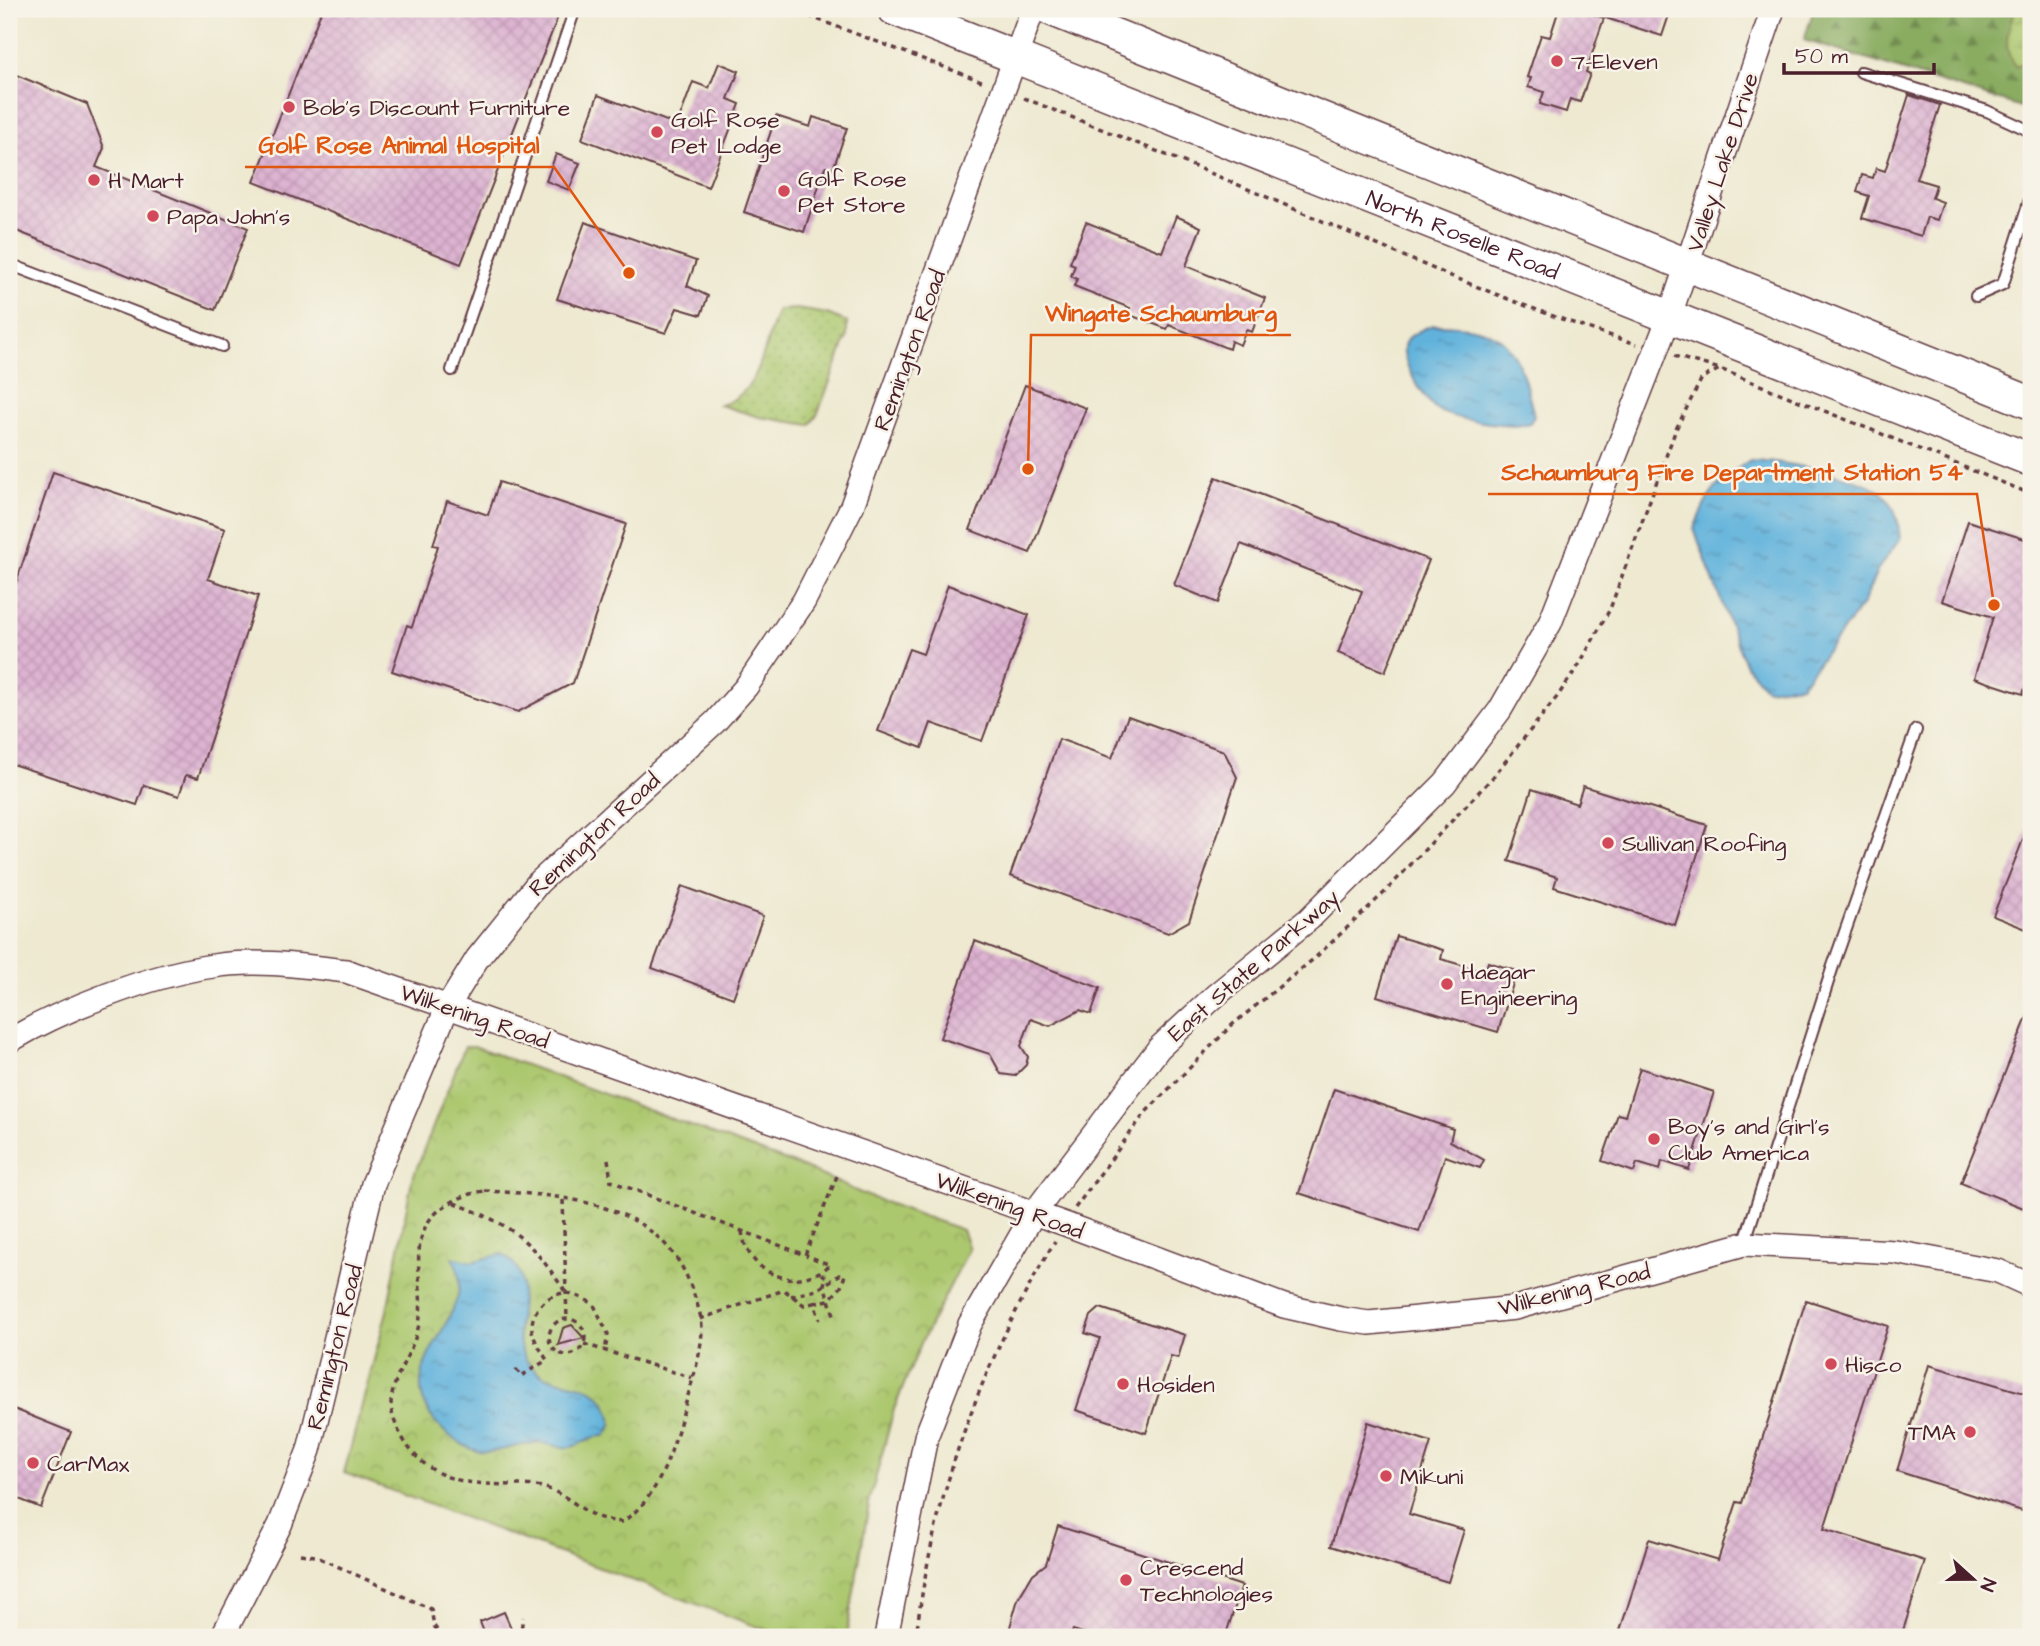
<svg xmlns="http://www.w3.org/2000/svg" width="2040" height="1646" viewBox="0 0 2040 1646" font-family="'Architects Daughter',sans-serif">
  <defs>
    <pattern id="grass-dots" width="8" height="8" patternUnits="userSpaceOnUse" patternTransform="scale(1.75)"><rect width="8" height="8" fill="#acc86e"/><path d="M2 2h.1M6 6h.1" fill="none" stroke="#96ab5f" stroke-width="1.8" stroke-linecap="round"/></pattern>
    <pattern id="forest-firs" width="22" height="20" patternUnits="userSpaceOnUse" patternTransform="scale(1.75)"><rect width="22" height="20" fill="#89ac61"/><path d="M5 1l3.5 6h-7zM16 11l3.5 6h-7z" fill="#728b50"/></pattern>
    <pattern id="wetland-marsh" width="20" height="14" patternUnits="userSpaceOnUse" patternTransform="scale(1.75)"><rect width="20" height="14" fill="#acc86e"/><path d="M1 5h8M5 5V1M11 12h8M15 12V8" fill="none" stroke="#96ab5f"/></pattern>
    <pattern id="park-crowns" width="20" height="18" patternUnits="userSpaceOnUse" patternTransform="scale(1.75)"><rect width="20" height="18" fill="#acc86e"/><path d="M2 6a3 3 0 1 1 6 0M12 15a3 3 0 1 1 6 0" fill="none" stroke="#96ab5f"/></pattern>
    <pattern id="water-ripples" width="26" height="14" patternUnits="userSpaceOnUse" patternTransform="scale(1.75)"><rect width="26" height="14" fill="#60b2dc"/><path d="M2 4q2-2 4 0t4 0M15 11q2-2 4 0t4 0" fill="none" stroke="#5190b3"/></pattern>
    <pattern id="building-cross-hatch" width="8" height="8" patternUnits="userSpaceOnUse" patternTransform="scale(1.75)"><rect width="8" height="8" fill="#ddb4d2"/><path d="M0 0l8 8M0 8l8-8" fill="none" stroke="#bf9ab4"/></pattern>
  </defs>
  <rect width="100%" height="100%" fill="#f7f3e8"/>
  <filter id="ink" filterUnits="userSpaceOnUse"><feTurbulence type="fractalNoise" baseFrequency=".0143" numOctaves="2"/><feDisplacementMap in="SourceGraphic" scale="14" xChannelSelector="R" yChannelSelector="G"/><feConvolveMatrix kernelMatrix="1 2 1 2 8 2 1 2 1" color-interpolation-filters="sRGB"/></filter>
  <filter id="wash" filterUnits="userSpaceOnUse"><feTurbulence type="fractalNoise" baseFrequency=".00686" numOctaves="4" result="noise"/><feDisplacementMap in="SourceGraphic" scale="28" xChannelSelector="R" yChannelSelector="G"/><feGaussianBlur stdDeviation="1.57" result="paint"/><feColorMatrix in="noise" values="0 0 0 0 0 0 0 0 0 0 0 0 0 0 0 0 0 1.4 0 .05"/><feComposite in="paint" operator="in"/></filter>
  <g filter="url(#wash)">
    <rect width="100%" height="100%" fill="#eee9d0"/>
    <path fill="url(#grass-dots)" stroke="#7b744c" stroke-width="2" d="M797,309L827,314L847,322V337L817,415L810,425L759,417L720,405C763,393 762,346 778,310Z"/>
    <polygon fill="url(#forest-firs)" stroke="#6a6646" stroke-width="2" points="1814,9 2031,9 2031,110 1804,40"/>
    <path fill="url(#wetland-marsh)" stroke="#7b744c" stroke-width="2" d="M2016,9H2030L2031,57L2016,67C2001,50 2007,28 2016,9Z"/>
    <polygon fill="url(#park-crowns)" stroke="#7b744c" stroke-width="2" points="465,1046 474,1046 805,1168 865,1195 962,1230 969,1249 921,1343 894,1409 870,1499 846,1637 785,1637 344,1473 387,1311 412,1180"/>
    <g fill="url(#water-ripples)" stroke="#556884" stroke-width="2">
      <path d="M1433,325C1511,325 1517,347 1534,416L1530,423C1513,428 1455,420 1439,411C1426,403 1396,357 1406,341C1411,334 1425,328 1433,325Z"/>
      <path d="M1750,460C1776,460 1867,476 1884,495C1897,509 1898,521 1900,539L1878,569L1863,604L1801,685L1766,689L1745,664L1694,529C1708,492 1717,482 1750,460Z"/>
      <path d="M501,1254C546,1277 499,1329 530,1365C553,1392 596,1373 609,1411C613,1422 612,1427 605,1436C590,1435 584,1444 571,1447C563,1449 549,1443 539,1443C521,1443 505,1451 487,1452C472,1452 455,1441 444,1431C374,1365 489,1317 452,1257L472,1262Z"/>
    </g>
    <g id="blocks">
      <g fill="url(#building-cross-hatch)">
        <polygon points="322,9 561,9 461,264 254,182"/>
        <polygon points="1559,9 1576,9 1604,18 1586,72 1590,74 1580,102 1570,99 1566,112 1540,104 1544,92 1528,87 1531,78 1527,77 1541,35 1550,37"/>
        <polygon points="1588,9 1671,9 1662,36 1587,12"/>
        <polygon points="719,63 739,71 728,99 740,104 708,187 582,139 598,95 677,125 693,82 709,88"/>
        <polygon points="9,72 87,104 104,148 96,167 248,228 215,310 9,228"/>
        <polygon points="1909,95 1940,105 1916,179 1936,185 1932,198 1943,202 1937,220 1927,217 1921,236 1862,218 1869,196 1857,192 1862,175 1873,178 1876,168 1885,171"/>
        <polygon points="776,116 810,127 813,117 847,128 833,169 825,167 804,232 744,212"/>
        <polygon points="556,154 580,163 569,190 546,181"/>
        <polygon points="1176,216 1201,227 1186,266 1265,298 1252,332 1246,330 1240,345 1231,341 1229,349 1169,325 1167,329 1127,314 1130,308 1074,286 1077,279 1071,276 1075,265 1070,263 1086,222 1162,252"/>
        <polygon points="585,222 696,261 687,286 708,296 701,315 677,308 666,333 557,299"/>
        <polygon points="1025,385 1086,408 1030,553 970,530"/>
        <polygon points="53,472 225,529 208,579 258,596 198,778 186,775 179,796 144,785 137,805 9,763 9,604"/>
        <polygon points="1216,477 1429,560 1385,672 1338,653 1362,591 1241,544 1218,603 1174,585"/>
        <polygon points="499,482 626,524 573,683 518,712 392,671 407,625 412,627 438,546 433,545 447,501 488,515"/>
        <polygon points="1968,521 2031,541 2031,669 2023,694 1974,678 1993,617 1942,601"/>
        <polygon points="948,585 1029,615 982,741 931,723 922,748 878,731 909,649 923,654"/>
        <polygon points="1128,716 1224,751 1237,777 1189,921 1168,933 1010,876 1059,739 1112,758"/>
        <polygon points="1583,786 1707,825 1675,925 1554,887 1557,877 1509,861 1532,789 1577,804"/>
        <polygon points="2030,822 2031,822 2031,931 1993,916"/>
        <polygon points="682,886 763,916 733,998 652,968"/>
        <polygon points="1396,936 1443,950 1441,959 1485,972 1488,962 1517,971 1498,1032 1377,996"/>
        <polygon points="975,941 1100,988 1091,1014 1080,1010 1050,1026 1031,1019 1021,1046 1028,1057 1026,1065 1015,1076 1001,1074 990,1054 940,1038"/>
        <polygon points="2031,1007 2031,1211 1961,1183"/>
        <polygon points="1640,1068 1714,1092 1689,1170 1662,1161 1660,1170 1637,1163 1634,1172 1602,1161 1618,1114 1625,1116"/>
        <polygon points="1334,1089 1453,1129 1450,1141 1484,1160 1480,1168 1445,1156 1419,1232 1299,1193"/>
        <polygon points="1806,1300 1888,1326 1824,1529 1925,1561 1901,1637 1618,1637 1649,1539 1718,1560 1737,1502 1742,1503"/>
        <polygon points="1100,1308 1185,1335 1178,1358 1171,1356 1146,1433 1076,1410 1100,1338 1085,1333 1091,1316"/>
        <polygon points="572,1325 584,1338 558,1345 563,1328"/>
        <polygon points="1929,1365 2031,1395 2031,1481 2022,1511 1897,1471"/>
        <polygon points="9,1407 71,1432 41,1508 9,1495"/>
        <polygon points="1368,1422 1431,1442 1409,1514 1464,1530 1448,1582 1331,1546"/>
        <polygon points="1058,1526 1242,1586 1225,1637 1096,1637 1073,1630 1070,1637 1011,1637 1010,1627 1018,1599 1033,1574 1046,1564"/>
        <polygon points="504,1612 515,1637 486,1637 480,1622"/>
      </g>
    </g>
  </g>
  <g filter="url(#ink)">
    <use href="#blocks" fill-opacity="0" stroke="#633d44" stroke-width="2"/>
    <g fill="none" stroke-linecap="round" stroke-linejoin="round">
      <defs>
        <g id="lane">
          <polyline points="1861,72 1987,111 2028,130 2031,136"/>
          <polyline points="9,264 222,346"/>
          <polyline points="1976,296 2003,284 2031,196"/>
          <polyline points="452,370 575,9"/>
          <polyline points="1744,1244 1833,966 1916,730"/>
        </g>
        <g id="street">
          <path d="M9,1041C63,1009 150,975 213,966C257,959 303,966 346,971L1065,1224L1284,1306L1341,1319L1369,1323L1515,1308L1744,1244L1895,1252L1998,1271L2031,1286"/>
          <polyline points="222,1637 280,1525 309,1450 373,1184 448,1006 477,959 538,883 715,722 746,687 804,601 852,506 1033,9"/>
          <polyline points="886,1637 926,1437 970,1324 1034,1213 1159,1048 1216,995 1309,919 1445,783 1500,710 1550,623 1670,315 1773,9"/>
        </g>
        <g id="secondary">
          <path id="s1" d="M894,9L2031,460"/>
          <polyline points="1050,9 2031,403"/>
        </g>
      </defs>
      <use href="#lane" stroke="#633d44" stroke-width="14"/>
      <use href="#street" stroke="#633d44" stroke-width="26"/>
      <use href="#secondary" stroke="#633d44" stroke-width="35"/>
      <g stroke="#633d44" stroke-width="3.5" stroke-dasharray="5 5" stroke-linecap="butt">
        <polyline points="790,9 984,82"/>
        <path d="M1024,98C1095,127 1166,154 1236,184C1369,240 1499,302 1637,344"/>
        <polyline points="1674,356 1720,369 2031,494"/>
        <polyline points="608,1159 611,1181 805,1255 837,1176"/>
        <path d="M485,1191C563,1195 658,1201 690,1284C695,1298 702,1314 702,1330C701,1359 690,1386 683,1413C671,1454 659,1498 622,1522C585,1519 581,1503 551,1490C540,1485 526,1485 514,1485C473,1484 437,1484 409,1448C401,1437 391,1418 391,1404C392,1375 414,1352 419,1324C425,1292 410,1253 427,1224C437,1206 466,1193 485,1191Z"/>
        <polyline points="563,1200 567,1319"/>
        <path d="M454,1203C513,1225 531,1240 566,1293"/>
        <polyline points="1075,1208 1145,1113 1232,1025 1316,957 1385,892 1492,778 1557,697 1579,665 1610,609 1676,429 1702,378 1720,369"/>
        <path d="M742,1231C747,1275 796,1293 830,1265L806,1255"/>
        <polyline points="791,1296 817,1290 839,1275 845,1275 841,1287 829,1300 835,1318"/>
        <polyline points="814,1303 829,1300 824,1285 826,1277 821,1273"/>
        <circle cx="567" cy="1337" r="18"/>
        <polyline points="700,1319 784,1290 804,1305 814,1303 820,1320"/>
        <polyline points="584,1344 692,1378"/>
        <path d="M516,1369L521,1376L547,1360C541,1350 534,1341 532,1330C530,1311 548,1292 567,1293C575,1294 585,1300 593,1303L608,1334L605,1351"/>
        <polyline points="300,1554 315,1556 431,1609 434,1626 442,1637"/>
        <polyline points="520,1637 523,1617"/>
        <path d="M916,1637C933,1494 981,1364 1055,1241"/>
      </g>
      <use href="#lane" stroke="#fff" stroke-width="10"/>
      <use href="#street" stroke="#fff" stroke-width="23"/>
      <use href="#secondary" stroke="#fff" stroke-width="32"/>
    </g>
  </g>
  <g fill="#d1495b" stroke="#f7f3e8" stroke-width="2.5">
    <circle cx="1557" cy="61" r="7"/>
    <circle cx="289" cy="107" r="7"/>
    <circle cx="657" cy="132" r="7"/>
    <circle cx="94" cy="180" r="7"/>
    <circle cx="784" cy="191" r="7"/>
    <circle cx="153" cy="216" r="7"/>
    <circle cx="1608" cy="843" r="7"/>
    <circle cx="1447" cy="984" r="7"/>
    <circle cx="1654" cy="1139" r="7"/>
    <circle cx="1831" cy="1364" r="7"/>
    <circle cx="1123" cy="1384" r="7"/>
    <circle cx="1970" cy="1432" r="7"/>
    <circle cx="33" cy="1463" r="7"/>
    <circle cx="1386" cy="1476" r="7"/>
    <circle cx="1126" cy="1580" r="7"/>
  </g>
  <g text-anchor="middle" stroke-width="5" stroke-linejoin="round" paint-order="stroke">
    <g font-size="23" fill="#4a1f2b" stroke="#f7f3e8" text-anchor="start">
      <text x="1571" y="69">7-Eleven</text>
      <text x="303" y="115">Bob's Discount Furniture</text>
      <text x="671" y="127">Golf Rose<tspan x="671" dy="26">Pet Lodge</tspan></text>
      <text x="798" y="186">Golf Rose<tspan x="798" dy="26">Pet Store</tspan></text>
      <text x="108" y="188">H Mart</text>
      <text x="167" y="224">Papa John's</text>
      <text x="1622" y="851">Sullivan Roofing</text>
      <text x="1461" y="979">Haegar<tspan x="1461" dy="26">Engineering</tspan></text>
      <text x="1668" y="1134">Boy's and Girl's<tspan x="1668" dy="26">Club America</tspan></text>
      <text x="1845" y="1372">Hisco</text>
      <text x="1137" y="1392">Hosiden</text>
      <text x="1956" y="1440" text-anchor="end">TMA</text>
      <text x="47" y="1471">CarMax</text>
      <text x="1400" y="1484">Mikuni</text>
      <text x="1140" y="1575">Crescend<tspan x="1140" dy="26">Technologies</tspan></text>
    </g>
    <g font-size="23" fill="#4a1f2b" stroke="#f7f3e8">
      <text transform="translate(1722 162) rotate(-72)" y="8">Valley Lake Drive</text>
      <text dy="8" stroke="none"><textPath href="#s1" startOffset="612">North Roselle Road</textPath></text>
      <text transform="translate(909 350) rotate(-70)" y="8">Remington Road</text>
      <text transform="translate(594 834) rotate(-43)" y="8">Remington Road</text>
      <text transform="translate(1253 965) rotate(-41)" y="8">East State Parkway</text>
      <text transform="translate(475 1016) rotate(19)" y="8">Wilkening Road</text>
      <text transform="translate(1010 1205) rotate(20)" y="8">Wilkening Road</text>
      <text transform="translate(1574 1289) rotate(-14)" y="8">Wilkening Road</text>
      <text transform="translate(334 1347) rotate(-76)" y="8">Remington Road</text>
    </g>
  </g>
  <path fill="none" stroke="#e0560e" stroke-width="2.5" d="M629 273L554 167H245M1028 469L1031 335H1291M1994 605L1977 494H1488"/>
  <g fill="#e0560e" stroke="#f7f3e8" stroke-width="2.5">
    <circle cx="629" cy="273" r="7"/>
    <circle cx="1028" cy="469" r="7"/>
    <circle cx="1994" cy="605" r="7"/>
  </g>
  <g font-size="24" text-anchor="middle" font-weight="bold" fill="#e0560e" stroke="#f7f3e8" stroke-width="5" stroke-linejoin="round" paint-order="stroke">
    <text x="399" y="153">Golf Rose Animal Hospital</text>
    <text x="1161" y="321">Wingate Schaumburg</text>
    <text x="1732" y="480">Schaumburg Fire Department Station 54</text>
  </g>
  <rect width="2040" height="1646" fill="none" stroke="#f7f3e8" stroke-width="35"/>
  <g transform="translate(1973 1579) rotate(111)" stroke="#f7f3e8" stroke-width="5" paint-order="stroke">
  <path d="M0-5L12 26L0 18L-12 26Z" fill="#4a1f2b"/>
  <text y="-10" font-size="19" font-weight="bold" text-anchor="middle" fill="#4a1f2b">N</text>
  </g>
  <path d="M1784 63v10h150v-10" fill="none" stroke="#4a1f2b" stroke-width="3.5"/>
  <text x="1795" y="63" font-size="21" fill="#4a1f2b" stroke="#f7f3e8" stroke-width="5" paint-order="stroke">50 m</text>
</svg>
